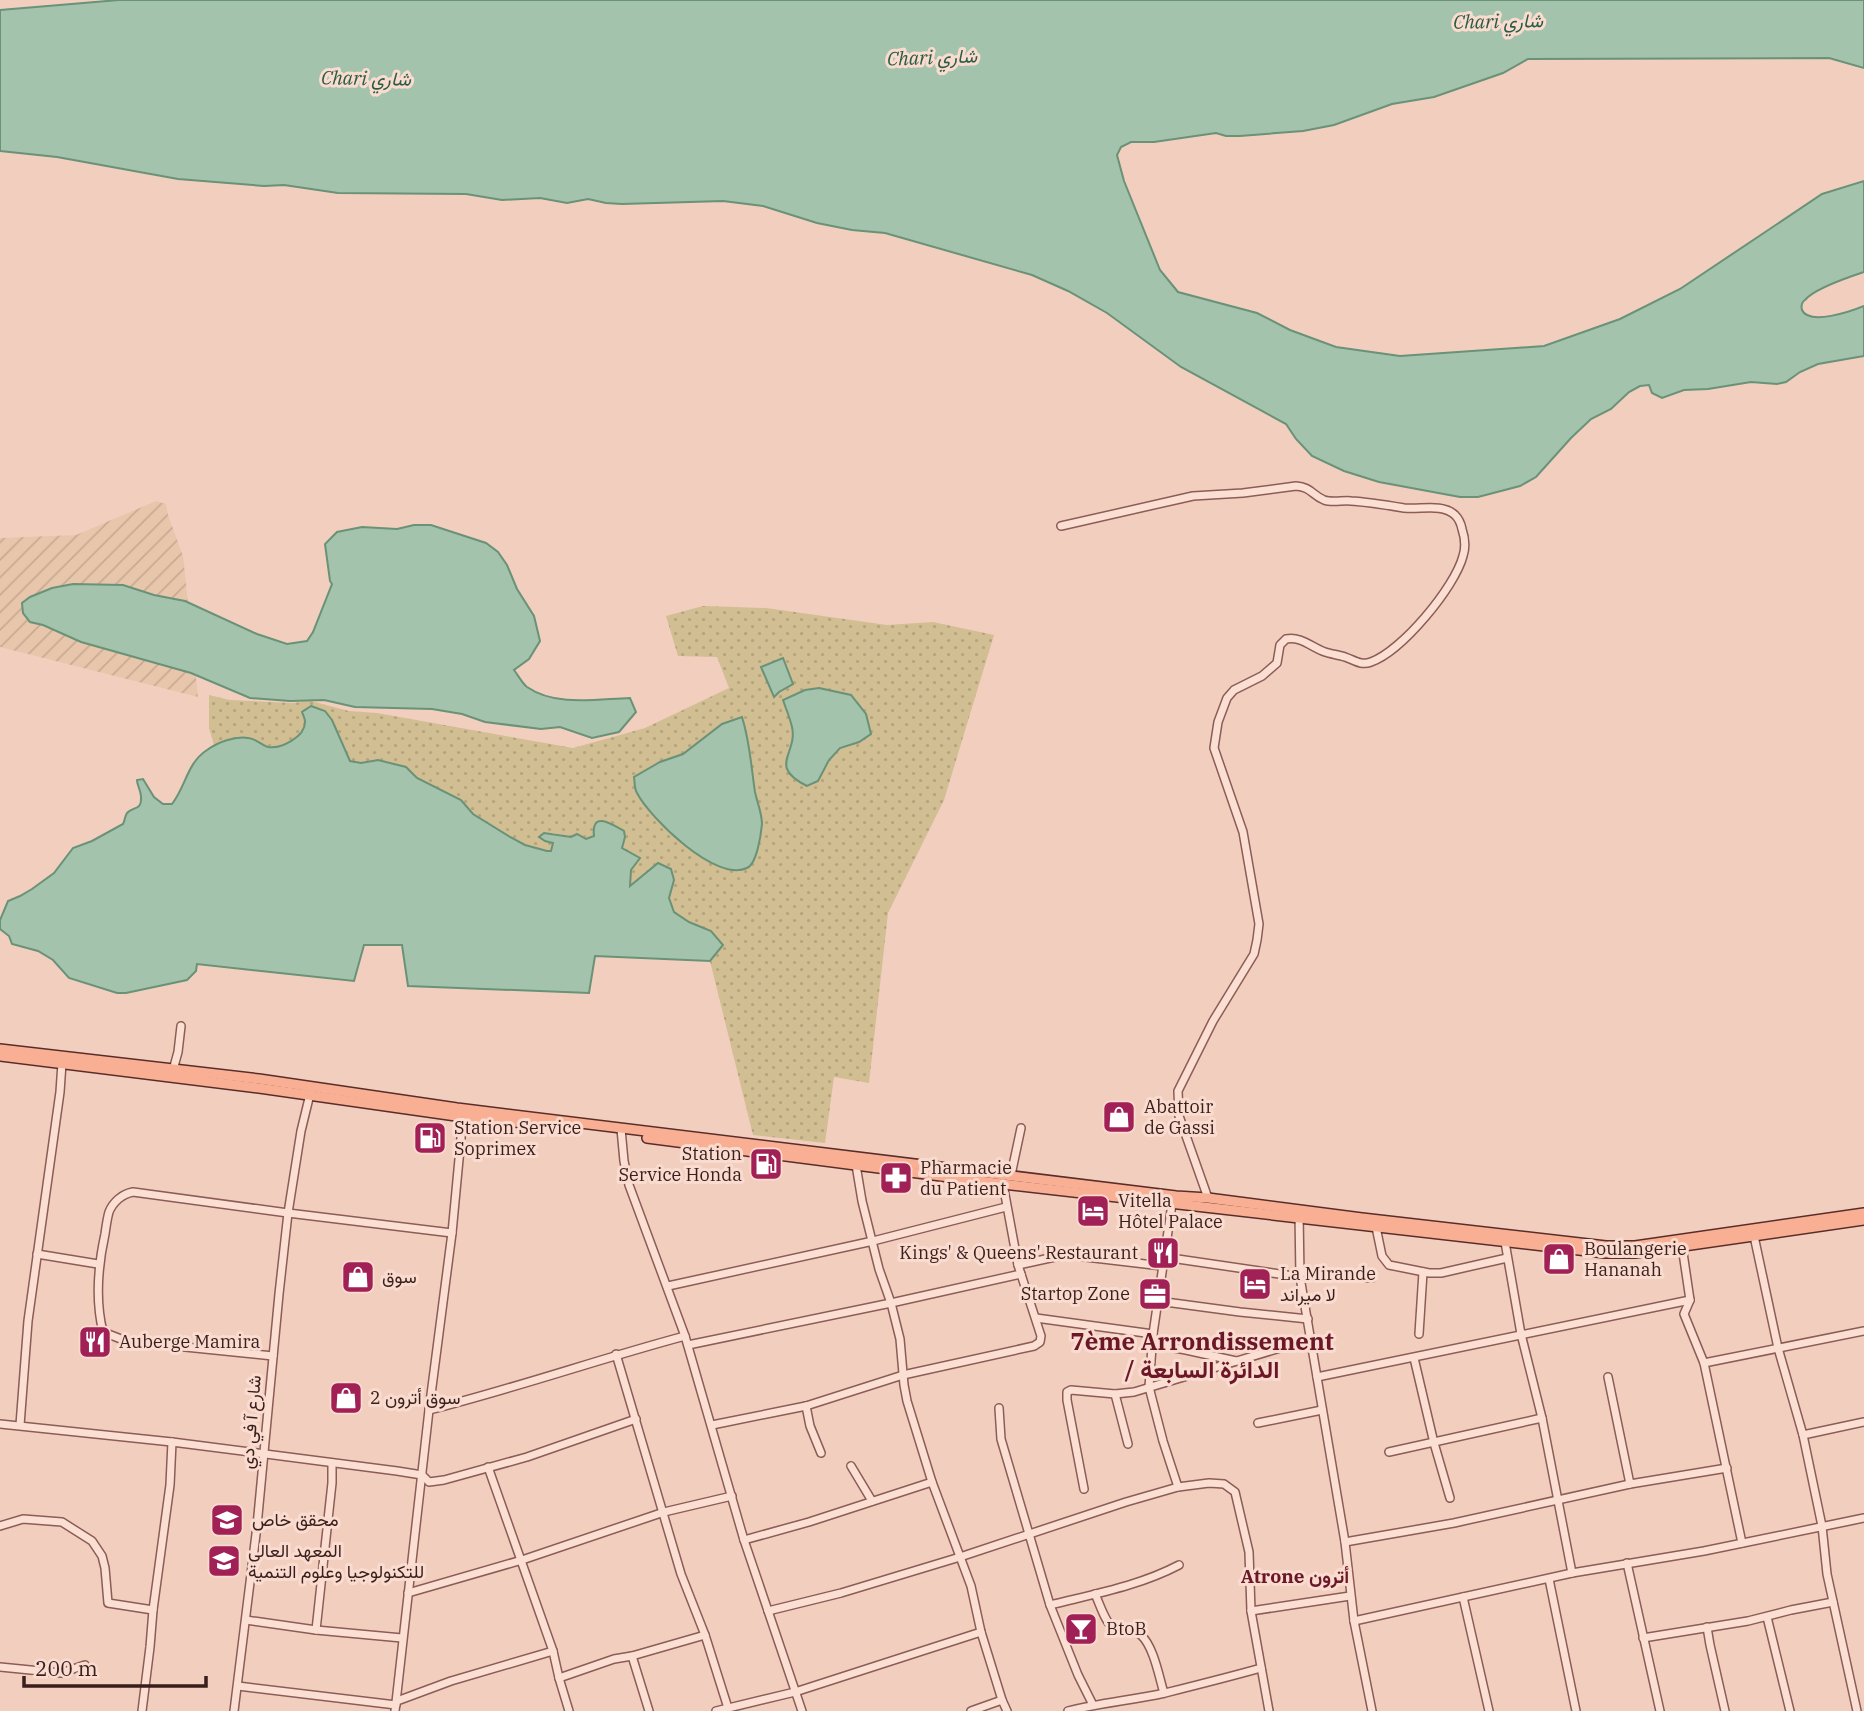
<svg xmlns="http://www.w3.org/2000/svg" width="1864" height="1711" viewBox="0 0 1864 1711" font-family="'IBM Plex Serif',Vazirmatn,serif">
  <defs>
    <pattern id="farmland-furrows" width="10" height="10" patternUnits="userSpaceOnUse" patternTransform="scale(1.75)"><rect width="10" height="10" fill="#e8c6ac"/><path d="M-1 1l2-2M0 10L10 0M9 11l2-2" fill="none" stroke="#c8aa93"/></pattern>
    <pattern id="grass-dots" width="8" height="8" patternUnits="userSpaceOnUse" patternTransform="scale(1.75)"><rect width="8" height="8" fill="#d1be92"/><path d="M2 2h.1M6 6h.1" fill="none" stroke="#b4a37d" stroke-width="1.8" stroke-linecap="round"/></pattern>
  </defs>
  <rect width="100%" height="100%" fill="#f2cebf"/>
  <polygon fill="url(#farmland-furrows)" points="156,501 166,504 168,515 183,556 198,697 0,647 0,538 76,535"/>
  <path fill="url(#grass-dots)" d="M703,606L766,608L887,625L933,622L994,635L944,800L888,913L869,1083L834,1077L825,1143L753,1135L710,961L723,945L711,931L689,922L674,912L669,898L674,880L629,886L631,870L629,853L622,848L624,844V831C612,824 591,810 594,836L586,839L552,833L553,843L551,850L547,851L525,845L510,837L473,814L461,800L417,778L406,767L378,760L361,763L350,761C345,745 335,725 325,711L305,723L300,735L287,744L267,747L233,739L214,745L209,728V695L230,700L292,703L311,701L349,711L377,713L573,748L645,728L729,688L717,657L678,656L666,616Z"/>
  <g fill="#a3c3ac" stroke="#699277" stroke-width="2">
    <path d="M119,0H1864V68L1829,58L1528,59L1503,73L1434,97L1392,104L1334,125L1303,131L1240,136H1226L1216,133L1154,142H1131L1121,147L1117,155L1124,181L1160,270L1178,292L1257,313L1290,330L1336,347L1400,356L1544,346L1620,319L1680,289L1822,194L1864,181V272C1849,277 1815,288 1805,300C1802,302 1801,306 1802,310C1809,326 1852,311 1864,306V356L1818,364L1800,372L1786,382L1777,384L1751,382L1708,389L1684,390L1662,398L1652,393L1649,385L1640,386L1629,392L1611,409L1591,419L1571,438L1536,477L1520,486L1478,497H1460L1379,482L1344,471L1312,456L1296,439L1286,424L1181,367L1107,313L1068,291L1032,275L885,233L852,230L817,223L763,206L723,201L622,204L606,203L588,199L567,203L540,198L502,200L466,194L338,193L284,185L264,186L178,179L57,157L0,151V10Z"/>
    <path d="M414,525H431L486,543L498,552L507,565L517,589L534,616L540,641L529,659L514,670C518,675 522,683 527,687C556,707 597,699 630,698L636,712L619,732L592,738L560,727L541,729L485,722L462,714L432,709L355,707L324,700L290,701L250,698L191,673L81,642L43,625L30,622L23,613L22,603L30,597L52,588L73,584L123,585L154,595L185,601L257,634L287,644L307,641L313,632L332,584L330,581L325,544L337,532L362,527L397,529Z"/>
    <polygon points="783,658 793,684 779,692 774,697 761,667"/>
    <path d="M819,688L851,695L866,714L871,734L859,742L840,748L829,760L818,781L807,786C767,766 798,754 792,727C790,718 786,709 783,700L805,690Z"/>
    <path d="M311,706L325,711L332,720L350,761L361,763L378,760L406,767L417,778L461,800L473,814L510,837L525,845L547,851H551L553,843L545,841L539,837L544,833L571,837L577,834L586,839L594,836C591,810 612,824 624,831L625,837L622,848L640,858L631,870L630,886L658,863L671,869L674,880L669,898L674,912L689,922L711,931L723,945L710,961L595,956L589,993L408,986L402,945H364L354,981L197,964L196,971L187,980L126,993H117L69,978L53,960L38,951L12,944L9,936L0,929V920L8,901L20,896L32,889L54,873L73,848L92,841L123,824C125,820 125,816 127,813C133,806 142,811 141,797C141,791 137,785 137,780L143,779L154,797L163,804H172C186,786 187,763 207,750C218,742 235,736 248,738C255,738 261,745 268,747C281,749 305,737 305,722C305,718 303,715 302,712Z"/>
    <path d="M742,717C750,742 751,766 755,792C757,802 762,813 762,824C761,834 757,864 747,868C716,883 650,818 637,793C634,788 635,783 634,777L660,762L683,754L722,724Z"/>
  </g>
  <g fill="none" stroke-linecap="round" stroke-linejoin="round">
    <defs>
      <g id="minor">
        <path d="M1061,526L1193,496L1243,493L1296,486C1311,487 1312,495 1324,500C1332,503 1343,500 1351,501C1368,502 1386,505 1404,508C1420,510 1442,503 1455,515C1459,519 1461,524 1462,529C1465,538 1466,547 1463,556C1455,587 1402,651 1371,662C1361,666 1354,660 1345,657C1339,655 1331,654 1325,652C1311,647 1301,636 1286,639L1280,645L1277,663L1262,676L1234,690L1227,698L1218,722L1214,748L1243,832L1259,924L1257,940L1254,954L1213,1021L1178,1091L1179,1116L1208,1198"/>
        <polyline points="173,1070 178,1052 181,1026"/>
        <polyline points="621,1129 624,1161 629,1185 685,1336 744,1540 802,1711"/>
        <polyline points="856,1165 862,1201 879,1269 891,1303 900,1339 904,1385 907,1401 932,1482 971,1586 981,1632 1002,1700 1007,1711"/>
        <polyline points="1011,1175 1021,1128"/>
        <polyline points="1172,1204 1153,1334 1149,1387 1163,1441 1178,1487"/>
        <polyline points="1299,1213 1300,1277 1345,1542 1354,1621 1372,1711"/>
        <polyline points="1376,1227 1382,1256 1389,1265 1429,1273 1441,1273 1507,1258"/>
        <polyline points="1754,1236 1778,1348 1803,1435 1822,1526 1827,1574 1857,1711"/>
        <polyline points="1505,1242 1521,1334 1542,1418 1572,1573"/>
        <polyline points="1682,1246 1690,1300 1684,1314 1704,1363 1742,1543"/>
        <polyline points="37,1254 98,1264"/>
        <polyline points="1164,1257 1300,1277"/>
        <polyline points="1018,1265 1064,1255 1077,1256 1162,1266"/>
        <polyline points="1300,1272 1372,1278"/>
        <polyline points="668,1286 873,1241 1006,1207"/>
        <polyline points="1158,1301 1240,1312 1308,1319"/>
        <polyline points="1036,1318 1153,1334"/>
        <polyline points="1419,1334 1423,1272"/>
        <polyline points="1153,1344 1186,1350 1236,1361"/>
        <polyline points="688,1345 891,1303 1021,1274"/>
        <polyline points="616,1354 681,1574 705,1635 728,1708"/>
        <path d="M273,1356L126,1341L103,1332C95,1300 98,1266 105,1234C106,1227 107,1219 109,1212C113,1202 122,1194 133,1192L288,1213L452,1233"/>
        <polyline points="1414,1358 1434,1443 1450,1498"/>
        <polyline points="1704,1363 1864,1331"/>
        <polyline points="1317,1377 1690,1300"/>
        <polyline points="1608,1377 1630,1484"/>
        <polyline points="1115,1394 1128,1444"/>
        <polyline points="806,1406 810,1426 821,1453"/>
        <polyline points="999,1408 1001,1439 1050,1605 1078,1675 1093,1705"/>
        <path d="M429,1410C516,1388 599,1359 685,1336"/>
        <polyline points="1258,1423 1322,1410"/>
        <polyline points="0,1424 172,1442 397,1471 422,1475 429,1482 444,1480 527,1457 636,1419"/>
        <polyline points="20,1425 28,1321 60,1092 62,1063"/>
        <polyline points="712,1425 806,1406 903,1375 1034,1346 1040,1342 1041,1336 1018,1265 1003,1184"/>
        <polyline points="1803,1435 1864,1422"/>
        <polyline points="1389,1452 1542,1418"/>
        <polyline points="851,1466 872,1501"/>
        <polyline points="488,1467 553,1651 559,1678 569,1711"/>
        <polyline points="1084,1489 1067,1400 1067,1392 1071,1390 1115,1394 1134,1392 1310,1339"/>
        <polyline points="0,1526 23,1519 62,1522 92,1541 102,1556 105,1568 108,1603 153,1610"/>
        <polyline points="744,1540 809,1522 932,1482"/>
        <polyline points="1345,1542 1454,1523 1630,1484 1727,1468"/>
        <polyline points="1627,1563 1660,1711"/>
        <polyline points="1549,1579 1576,1711"/>
        <polyline points="408,1593 522,1560 664,1512 732,1496"/>
        <path d="M1095,1594C1099,1602 1106,1625 1114,1628C1123,1632 1133,1629 1141,1635C1154,1647 1159,1677 1164,1693"/>
        <polyline points="1463,1597 1489,1711"/>
        <path d="M1050,1605C1094,1594 1139,1586 1179,1565"/>
        <polyline points="768,1611 841,1593 960,1557 1126,1502 1178,1487 1209,1483 1224,1484 1235,1492 1249,1552 1251,1611 1269,1711"/>
        <polyline points="1251,1611 1350,1596"/>
        <polyline points="1767,1617 1790,1711"/>
        <polyline points="246,1620 316,1630 402,1638"/>
        <polyline points="1354,1621 1572,1573 1704,1551 1864,1518"/>
        <polyline points="1707,1627 1710,1645 1725,1711"/>
        <polyline points="316,1630 332,1483 332,1463"/>
        <polyline points="1643,1638 1748,1621 1791,1610 1833,1602"/>
        <polyline points="632,1656 649,1711"/>
        <polyline points="0,1667 61,1673 85,1665"/>
        <polyline points="559,1678 614,1659 632,1656 705,1635"/>
        <polyline points="238,1686 396,1705"/>
        <polyline points="397,1701 451,1681 553,1651"/>
        <polyline points="142,1711 150,1647 153,1610 170,1485 172,1442"/>
        <polyline points="234,1711 257,1526 279,1294 288,1213 301,1131 311,1090"/>
        <polyline points="395,1711 429,1410 452,1233 463,1117"/>
        <polyline points="716,1711 795,1692 981,1632"/>
        <polyline points="971,1711 1002,1700"/>
        <path d="M1068,1711C1100,1703 1133,1700 1165,1693C1197,1685 1229,1677 1261,1668"/>
      </g>
      <g id="major">
        <polyline points="0,1049 259,1079 457,1108 1176,1196 1208,1198 1362,1218 1606,1246 1635,1246 1864,1213"/>
        <polyline points="0,1056 259,1088 463,1117 525,1123"/>
        <polyline points="647,1138 1003,1184 1605,1253 1635,1253 1864,1220"/>
      </g>
    </defs>
    <use href="#minor" stroke="#8c5c56" stroke-width="10"/>
    <use href="#major" stroke="#592d2a" stroke-width="12"/>
    <use href="#minor" stroke="#fcdfd3" stroke-width="7"/>
    <use href="#major" stroke="#f9af93" stroke-width="9"/>
  </g>
  <defs>
    <symbol id="shop-square" viewBox="-11 -11 22 22"><rect x="-9" y="-9" width="18" height="18" rx="4" fill="#a12056" stroke="#f9dccf"/><path d="M-5-2.5h2.3a2.7 3.5 0 0 1 5.4 0H5L5.5 6h-11ZM-1.5-2.5h3a1.5 2.3 0 0 0-3 0Z" fill="#fff"/></symbol>
    <symbol id="fuel-square" viewBox="-11 -11 22 22"><rect x="-9" y="-9" width="18" height="18" rx="4" fill="#a12056" stroke="#f9dccf"/><path d="M-5.5-6h7V0h2V4h1.3V-2.5L3-4.5l.8-.8L6-3V5H2.5V1h-1V6h-7ZM-4.2-4.7v3.2H.2V-4.7Z" fill="#fff"/></symbol>
    <symbol id="pharmacy-square" viewBox="-11 -11 22 22"><rect x="-9" y="-9" width="18" height="18" rx="4" fill="#a12056" stroke="#f9dccf"/><path d="M-2-6h4v4h4v4h-4v4h-4v-4h-4v-4h4Z" fill="#fff"/></symbol>
    <symbol id="hotel-square" viewBox="-11 -11 22 22"><rect x="-9" y="-9" width="18" height="18" rx="4" fill="#a12056" stroke="#f9dccf"/><path d="M-6-4.5h1.5V1H6V5H4.5V3h-9V5H-6ZM-4 0a1.8 1.8 0 1 1 3.6 0ZM.5 0V-2.5h3Q6-2.5 6 0Z" fill="#fff"/></symbol>
    <symbol id="restaurant-square" viewBox="-11 -11 22 22"><rect x="-9" y="-9" width="18" height="18" rx="4" fill="#a12056" stroke="#f9dccf"/><path d="M-5-6h1v4h1v-4h1v4h1v-4h1v5L-1.5 .5V6h-2V.5L-5-1ZM5-6V6H3V1.5H1.5Q1.5-4 5-6Z" fill="#fff"/></symbol>
    <symbol id="office-square" viewBox="-11 -11 22 22"><rect x="-9" y="-9" width="18" height="18" rx="4" fill="#a12056" stroke="#f9dccf"/><path d="M-6-3h4V-5.5h4V-3h4V5H-6ZM-1-4.5V-3h2v-1.5ZM-6 0V1H6V0Z" fill="#fff"/></symbol>
    <symbol id="school-square" viewBox="-11 -11 22 22"><rect x="-9" y="-9" width="18" height="18" rx="4" fill="#a12056" stroke="#f9dccf"/><path d="M0-5L7-2L0 1L-7-2ZM-4 1L0 2.5L4 1V4Q0 6-4 4Z" fill="#fff"/></symbol>
    <symbol id="university-square" viewBox="-11 -11 22 22"><rect x="-9" y="-9" width="18" height="18" rx="4" fill="#a12056" stroke="#f9dccf"/><path d="M0-5L7-2L0 1L-7-2ZM-4 1L0 2.5L4 1V4Q0 6-4 4Z" fill="#fff"/></symbol>
    <symbol id="bar-square" viewBox="-11 -11 22 22"><rect x="-9" y="-9" width="18" height="18" rx="4" fill="#a12056" stroke="#f9dccf"/><path d="M-6-5H6L.8 .8V4.5H3.5V6h-7V4.5H-.8V.8Z" fill="#fff"/></symbol>
  </defs>
  <g fill-rule="evenodd">
    <use href="#shop-square" x="1100" y="1098" width="38" height="38"/>
    <use href="#fuel-square" x="411" y="1119" width="38" height="38"/>
    <use href="#fuel-square" x="747" y="1145" width="38" height="38"/>
    <use href="#pharmacy-square" x="877" y="1159" width="38" height="38"/>
    <use href="#hotel-square" x="1074" y="1192" width="38" height="38"/>
    <use href="#restaurant-square" x="1144" y="1234" width="38" height="38"/>
    <use href="#shop-square" x="1540" y="1240" width="38" height="38"/>
    <use href="#shop-square" x="339" y="1258" width="38" height="38"/>
    <use href="#hotel-square" x="1236" y="1265" width="38" height="38"/>
    <use href="#office-square" x="1136" y="1275" width="38" height="38"/>
    <use href="#restaurant-square" x="76" y="1323" width="38" height="38"/>
    <use href="#shop-square" x="327" y="1379" width="38" height="38"/>
    <use href="#school-square" x="208" y="1501" width="38" height="38"/>
    <use href="#university-square" x="205" y="1542" width="38" height="38"/>
    <use href="#bar-square" x="1062" y="1610" width="38" height="38"/>
  </g>
  <g text-anchor="middle" stroke-width="6" stroke-linejoin="round" paint-order="stroke">
    <g font-size="18" fill="#3a1e1c" stroke="#f9dccf" text-anchor="start">
      <text x="1144" y="1113">Abattoir<tspan x="1144" dy="21">de Gassi</tspan></text>
      <text x="454" y="1134">Station Service<tspan x="454" dy="21">Soprimex</tspan></text>
      <text x="742" y="1160" text-anchor="end">Station<tspan x="742" dy="21">Service Honda</tspan></text>
      <text x="920" y="1174">Pharmacie<tspan x="920" dy="21">du Patient</tspan></text>
      <text x="1118" y="1207">Vitella<tspan x="1118" dy="21">Hôtel Palace</tspan></text>
      <text x="1584" y="1255">Boulangerie<tspan x="1584" dy="21">Hananah</tspan></text>
      <text x="1138" y="1259" text-anchor="end">Kings' &amp; Queens' Restaurant</text>
      <text x="1280" y="1280">La Mirande<tspan x="1280" dy="21">لا ميراند</tspan></text>
      <text x="382" y="1283">سوق</text>
      <text x="1130" y="1300" text-anchor="end">Startop Zone</text>
      <text x="119" y="1348">Auberge Mamira</text>
      <text x="370" y="1404">سوق أترون 2</text>
      <text x="252" y="1526">محقق خاص</text>
      <text x="248" y="1557">المعهد العالي<tspan x="248" dy="21">للتكنولوجيا وعلوم التنمية</tspan></text>
      <text x="1106" y="1635">BtoB</text>
    </g>
    <g font-size="18" fill="#3a1e1c" stroke="#f9dccf">
      <text transform="translate(251 1422) rotate(-85)" y="6">شارع آ في دي</text>
    </g>
    <g font-size="19" font-style="italic" fill="#295c44" stroke="#f9dccf">
      <text transform="translate(1498 21) rotate(-1)" y="7">Chari شاري</text>
      <text transform="translate(932 57) rotate(-2)" y="7">Chari شاري</text>
      <text transform="translate(366 78) rotate(1)" y="7">Chari شاري</text>
    </g>
    <g font-size="19" font-weight="bold" fill="#6b1728" stroke="#f9dccf">
      <text x="1295" y="1583">Atrone أترون</text>
    </g>
    <g font-size="24" font-weight="bold" fill="#6b1728" stroke="#f9dccf">
      <text x="1202" y="1350">7ème Arrondissement<tspan x="1202" dy="28">/ الدائرة السابعة</tspan></text>
    </g>
  </g>
  <path d="M24 1676v10h182v-10" fill="none" stroke="#3a1e1c" stroke-width="3.5"/>
  <text x="35" y="1676" font-size="21" fill="#3a1e1c" stroke="#f9dccf" stroke-width="5" paint-order="stroke">200 m</text>
</svg>
